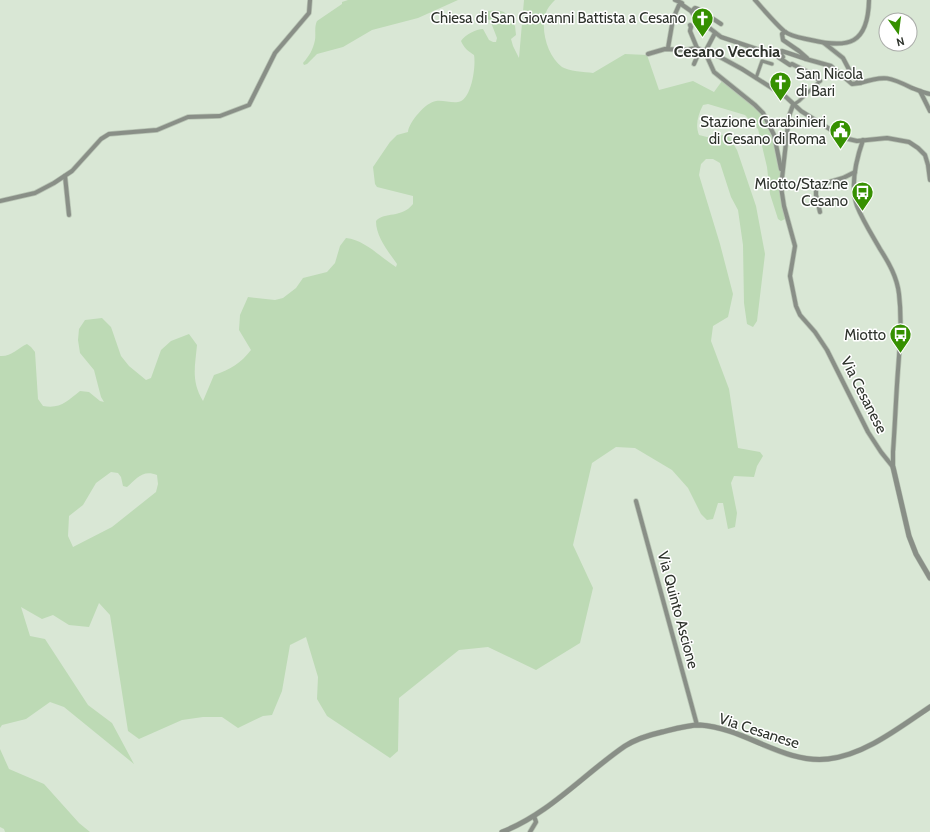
<svg xmlns="http://www.w3.org/2000/svg" width="930" height="832" viewBox="0 0 930 832" font-family="Cabin,sans-serif">
  <rect width="100%" height="100%" fill="#d9e7d5"/>
  <g fill="#bddab5" fill-rule="evenodd">
    <path d="M348,0H458L418,18L372,30L343,47L317,54L307,64L304,65L303,63C309,56 313,50 315,40C316,34 314,27 317,21L342,4V2Z"/>
    <path d="M524,0H555C552,3 549,6 547,10C539,27 547,56 562,67C568,71 585,72 593,73L625,54L647,55L659,90L693,81L714,92L722,81L759,111L768,126L775,147L781,173L780,192L785,219L781,221L778,219L770,194L767,167L758,129L745,115L708,104L703,105C698,115 695,125 699,135L707,137L725,135L729,137L737,150L756,206L765,254L757,321L753,327L747,324L744,303L743,245L738,210L731,197L720,163L713,159H706L701,164L699,175L720,244L733,294L728,317L713,326L711,341L729,389L738,448L760,452L763,456L757,466L754,477L734,476L731,483L737,513L735,527L728,529L723,503H718L713,519L707,520L701,514L688,488L672,470L635,448L616,447L592,463L573,545L593,588L580,643L536,670L488,647L459,650L399,698L398,751L390,758L327,716L317,699L318,677L306,637L290,645L282,691L272,715L263,716L238,728L222,717H203L182,720L139,739L128,731L110,615L99,603L89,627L69,625L53,615L42,619L21,607L30,636L45,639L88,705L112,723L134,764L64,707L50,702L26,719L2,725L0,728V356C11,357 18,348 27,344L31,347L35,352L38,399L43,406C61,409 67,401 80,391L89,392L100,401L104,402L101,397L94,370L80,353L78,340L79,329L85,320L102,318L111,327L121,356L129,366L146,380L151,378L161,350L171,341L189,334L197,345C195,367 191,381 203,401L214,375C230,370 241,363 251,350L239,330L240,315L248,297L275,300L283,298L296,288L303,278L327,272L335,263L340,246L346,238C365,240 380,257 396,267L397,264C388,251 376,237 376,221C385,211 401,219 413,204V196L377,187L375,184L373,167L390,142L397,135L408,132C409,122 426,102 436,101C443,100 451,103 458,102C472,100 476,65 474,55C468,51 464,48 461,41C465,35 476,29 483,29L489,40L493,42H496L497,38L490,20L478,16L480,12L497,10L504,12L515,26L516,35L511,39L513,46L519,58ZM111,472L118,473L121,477L123,486L127,487C136,479 143,469 157,475L158,484L156,492L112,527L73,547L68,536L69,516L83,505L96,483Z"/>
    <polygon points="0,749 9,769 44,784 79,823 90,832 5,832 4,829 0,827"/>
  </g>
  <g fill="none" stroke-linecap="round" stroke-linejoin="round">
    <defs>
      <g id="pedestrian">
        <polyline points="756,78 762,61 772,64"/>
        <polyline points="793,105 799,101 820,81"/>
      </g>
      <g id="minor">
        <polyline points="675,0 682,3"/>
        <path d="M755,0C764,10 774,22 784,31C791,37 803,38 811,40C849,49 868,44 869,0"/>
        <polyline points="693,10 695,8 698,9 721,24"/>
        <polyline points="690,25 691,27 690,31 697,48"/>
        <path d="M824,43L843,58L853,77L860,83C885,75 890,77 912,88C918,90 923,93 930,94"/>
        <polyline points="668,48 673,19 679,5 681,4 691,11 695,17 721,37 775,55 790,65 792,64 812,74 820,81"/>
        <polyline points="705,52 714,72 755,105 763,113 774,135 781,169"/>
        <polyline points="705,52 715,33"/>
        <polyline points="648,54 665,49 684,50 697,48 720,57 742,69 786,97 801,111 844,138 857,141 887,138 909,142 918,148 925,155 928,165 930,180"/>
        <polyline points="783,57 780,53 782,51 806,59 807,58 799,51 783,40 782,34 785,32"/>
        <polyline points="806,59 831,66 852,84 860,83"/>
        <polyline points="694,64 700,50"/>
        <polyline points="920,91 930,111"/>
        <polyline points="793,105 789,116 781,187 784,206 795,246 790,276 796,306 800,315 815,332 827,350 868,432 881,452 893,467"/>
        <path d="M863,140C856,160 850,186 857,206C863,221 872,235 880,249C889,263 897,277 899,294C902,319 900,344 898,370C896,397 895,424 893,452V467"/>
        <polyline points="65,176 69,215"/>
        <polyline points="0,201 35,193 54,183 72,171 101,139 109,134 157,130 188,117 220,116 249,105 275,53 309,13 310,0"/>
        <polyline points="820,212 816,195 816,186 843,178 855,172"/>
        <polyline points="636,501 697,725"/>
        <polyline points="530,832 536,822 534,816"/>
      </g>
      <g id="tertiary">
        <polyline points="893,467 909,536 916,554 930,578"/>
        <path d="M502,832C549,814 584,774 625,746C636,739 649,735 662,732C674,729 688,725 700,725C745,728 783,764 828,759C865,755 900,727 930,707"/>
      </g>
    </defs>
    <use href="#pedestrian" stroke="#b7c3b3" stroke-width="4.5"/>
    <use href="#minor" stroke="#b7c3b3" stroke-width="5.5"/>
    <use href="#tertiary" stroke="#b7c3b3" stroke-width="6"/>
    <use href="#pedestrian" stroke="#898f87" stroke-width="3"/>
    <use href="#minor" stroke="#898f87" stroke-width="4"/>
    <use href="#tertiary" stroke="#898f87" stroke-width="5"/>
  </g>
  <defs>
    <symbol id="church-pin" viewBox="-11 -11 22 30"><path d="M0 17L-7.5 6A9.5 9.5 0 1 1 7.5 6Z" fill="#369000" stroke="#fff"/><path d="M-1.2-6h2.4v3.5h3.3v2.4h-3.3V6h-2.4V-.1h-3.3v-2.4h3.3Z" fill="#fff"/></symbol>
    <symbol id="civic-pin" viewBox="-11 -11 22 30"><path d="M0 17L-7.5 6A9.5 9.5 0 1 1 7.5 6Z" fill="#369000" stroke="#fff"/><path d="M-.6-6.5H3V-4.5H.6V-3L4-1V1h2V6H-6V1h2V-1L-.6-3ZM-1.2 2.5V6h2.4V2.5Z" fill="#fff"/></symbol>
    <symbol id="bus-pin" viewBox="-11 -11 22 30"><path d="M0 17L-7.5 6A9.5 9.5 0 1 1 7.5 6Z" fill="#369000" stroke="#fff"/><path d="M-5-6H5V4H4V6H2V4H-2V6H-4V4H-5ZM-3.5-4V0h7V-4ZM-3.5 1.2v1.5H-2V1.2ZM2 1.2v1.5H3.5V1.2Z" fill="#fff"/></symbol>
  </defs>
  <g fill-rule="evenodd">
    <use href="#church-pin" x="690" y="6" width="25" height="34"/>
    <use href="#church-pin" x="768" y="70" width="25" height="34"/>
    <use href="#civic-pin" x="828" y="118" width="25" height="34"/>
    <use href="#bus-pin" x="850" y="180" width="25" height="34"/>
    <use href="#bus-pin" x="888" y="322" width="25" height="34"/>
  </g>
  <g text-anchor="middle" stroke-width="3" stroke-linejoin="round" paint-order="stroke">
    <g font-size="15" fill="#2d322b" stroke="#fff" text-anchor="end">
      <text x="686" y="23">Chiesa di San Giovanni Battista a Cesano</text>
      <text x="796" y="79" text-anchor="start">San Nicola<tspan x="796" dy="17">di Bari</tspan></text>
      <text x="826" y="127">Stazione Carabinieri<tspan x="826" dy="17">di Cesano di Roma</tspan></text>
      <text x="848" y="189">Miotto/Staz.ne<tspan x="848" dy="17">Cesano</tspan></text>
      <text x="886" y="340">Miotto</text>
    </g>
    <g font-size="15" fill="#2d322b" stroke="#fff">
      <text transform="translate(864 395) rotate(63)" y="5">Via Cesanese</text>
      <text transform="translate(678 610) rotate(75)" y="5">Via Quinto Ascione</text>
      <text transform="translate(759 731) rotate(18)" y="5">Via Cesanese</text>
    </g>
    <g font-size="16" font-weight="bold" fill="#2d322b" stroke="#fff">
      <text x="727" y="57">Cesano Vecchia</text>
    </g>
  </g>
  <g transform="translate(898 32) rotate(166)"><circle r="19" fill="#ffffff" stroke="#abadaa"/>
  <path d="M0-3L7 15L0 10L-7 15Z" fill="#369000"/>
  <text y="-6" font-size="11" font-weight="bold" text-anchor="middle" fill="#2d322b">N</text>
  </g>
</svg>
